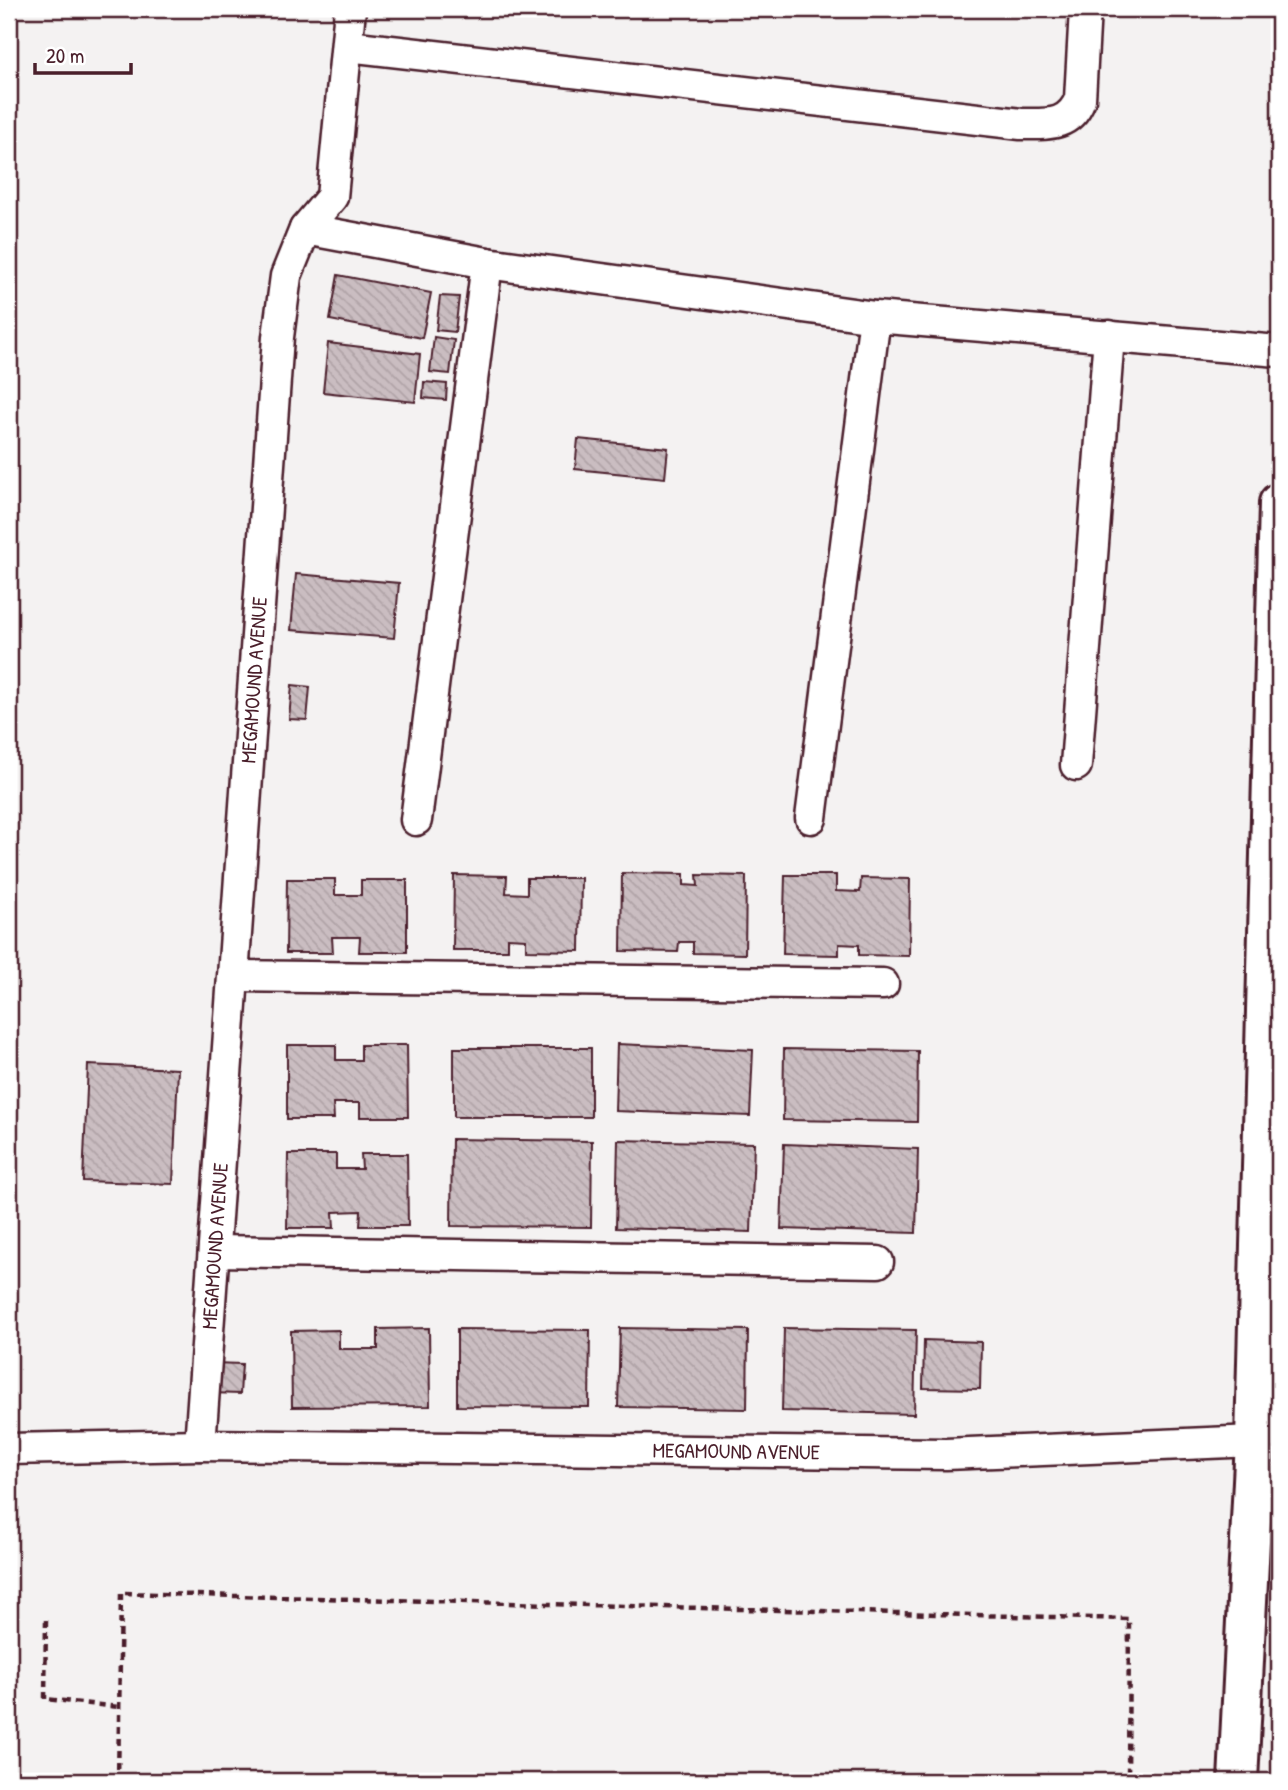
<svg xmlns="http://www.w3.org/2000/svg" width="1288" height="1790" viewBox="0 0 1288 1790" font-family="'Patrick Hand',sans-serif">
  <defs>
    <pattern id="building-back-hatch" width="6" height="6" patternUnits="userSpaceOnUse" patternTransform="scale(1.75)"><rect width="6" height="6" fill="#cabdc1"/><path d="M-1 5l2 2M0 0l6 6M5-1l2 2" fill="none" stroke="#afa2a6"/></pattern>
  </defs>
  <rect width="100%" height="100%" fill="#f4f2f2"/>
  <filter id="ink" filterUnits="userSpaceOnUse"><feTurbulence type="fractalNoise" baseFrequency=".0143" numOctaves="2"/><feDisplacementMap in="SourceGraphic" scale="14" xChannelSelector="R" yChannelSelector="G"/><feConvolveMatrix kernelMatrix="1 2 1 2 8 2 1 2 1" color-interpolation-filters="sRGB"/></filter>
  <g filter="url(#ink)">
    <g fill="url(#building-back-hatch)" stroke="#4a1f2b" stroke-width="2">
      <polygon points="338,275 431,293 422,338 330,320"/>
      <polygon points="440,296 459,297 455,332 436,330"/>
      <polygon points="434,337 454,340 450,374 430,372"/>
      <polygon points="328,343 420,354 415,402 323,392"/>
      <polygon points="424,382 447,384 446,400 423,398"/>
      <polygon points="578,439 668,448 665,478 575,469"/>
      <polygon points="296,574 399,583 394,638 291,630"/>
      <polygon points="292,685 310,687 307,720 289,719"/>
      <polygon points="622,873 684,874 684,885 698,886 697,875 746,876 745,954 693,953 693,942 679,942 678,952 621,951"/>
      <polygon points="454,875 507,876 506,893 527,894 527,878 581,878 580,951 526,950 526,939 508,938 508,950 453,950"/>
      <polygon points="785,875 836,875 836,891 860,892 861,878 910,879 909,956 859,955 859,945 839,944 839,955 783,954"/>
      <polygon points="287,879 335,879 335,895 361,895 361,880 407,880 407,952 359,952 360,937 332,937 333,953 286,953"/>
      <polygon points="617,1044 753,1050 750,1116 615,1111"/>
      <polygon points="287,1045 336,1045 336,1060 361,1060 361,1045 407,1045 408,1117 360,1117 360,1103 333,1103 334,1119 287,1119"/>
      <rect x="454" y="1048" width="137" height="69"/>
      <polygon points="784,1049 918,1051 917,1122 783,1120"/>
      <polygon points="88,1065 178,1069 173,1184 83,1181"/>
      <polygon points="452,1139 592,1141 591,1227 451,1226"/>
      <polygon points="618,1140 754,1143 751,1232 616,1228"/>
      <polygon points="784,1144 918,1149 916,1233 781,1229"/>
      <polygon points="288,1154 336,1154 336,1169 362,1169 361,1154 407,1154 408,1226 360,1226 361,1211 333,1212 334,1228 287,1228"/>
      <polygon points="429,1328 430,1406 292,1407 291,1331 339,1330 339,1349 378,1349 378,1329"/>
      <polygon points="620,1328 748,1330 747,1409 618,1407"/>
      <polygon points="784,1328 916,1330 914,1414 782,1411"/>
      <polygon points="457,1329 590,1330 589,1407 457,1406"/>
      <polygon points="924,1340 981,1342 980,1389 923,1388"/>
      <polygon points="213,1363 242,1364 240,1394 211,1393"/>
    </g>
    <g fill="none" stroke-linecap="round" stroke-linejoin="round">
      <defs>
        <g id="street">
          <path id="s1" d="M350,9L332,197L305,229L286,276L278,337L200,1445L946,1454L1255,1441"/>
          <path d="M348,46L1021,124C1047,124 1069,127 1080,99L1085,9"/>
          <polyline points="305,229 487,263 875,317 1279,351"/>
          <polyline points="1076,765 1109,336"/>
          <polyline points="811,818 875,317"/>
          <polyline points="416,820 487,263"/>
          <polyline points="234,976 883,984"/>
          <polyline points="214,1251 878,1262"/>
          <polyline points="9,1449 200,1445"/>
        </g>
        <polyline id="secondary" points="1238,1781 1255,1441 1279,503"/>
      </defs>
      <use href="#street" stroke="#4a1f2b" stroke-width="35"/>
      <use href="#secondary" stroke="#4a1f2b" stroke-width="44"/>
      <g stroke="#4a1f2b" stroke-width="4.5" stroke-dasharray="7 5" stroke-linecap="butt">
        <polyline points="46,1620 45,1699 119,1707"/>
        <polyline points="118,1781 121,1593 1129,1619 1128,1781"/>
      </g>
      <use href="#street" stroke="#fff" stroke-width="30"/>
      <use href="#secondary" stroke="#fff" stroke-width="38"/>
    </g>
  </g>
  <g text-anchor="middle" stroke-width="6" stroke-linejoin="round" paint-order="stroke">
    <g font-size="21" fill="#4a1f2b" stroke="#fff">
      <text transform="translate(254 680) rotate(-86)" y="7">MEGAMOUND AVENUE</text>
      <text transform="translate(215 1246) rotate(-86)" y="7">MEGAMOUND AVENUE</text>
      <text dy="7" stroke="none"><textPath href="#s1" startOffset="1990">MEGAMOUND AVENUE</textPath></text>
    </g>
  </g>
  <rect width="1288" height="1790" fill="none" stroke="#fff" stroke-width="35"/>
  <rect x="18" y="18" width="1253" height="1755" fill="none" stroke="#4a1f2b" stroke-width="2.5" filter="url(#ink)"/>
  <path d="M35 63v10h96v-10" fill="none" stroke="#4a1f2b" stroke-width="3.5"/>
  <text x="46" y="63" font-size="21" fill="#4a1f2b" stroke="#ffffff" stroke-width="5" paint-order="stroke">20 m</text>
</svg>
